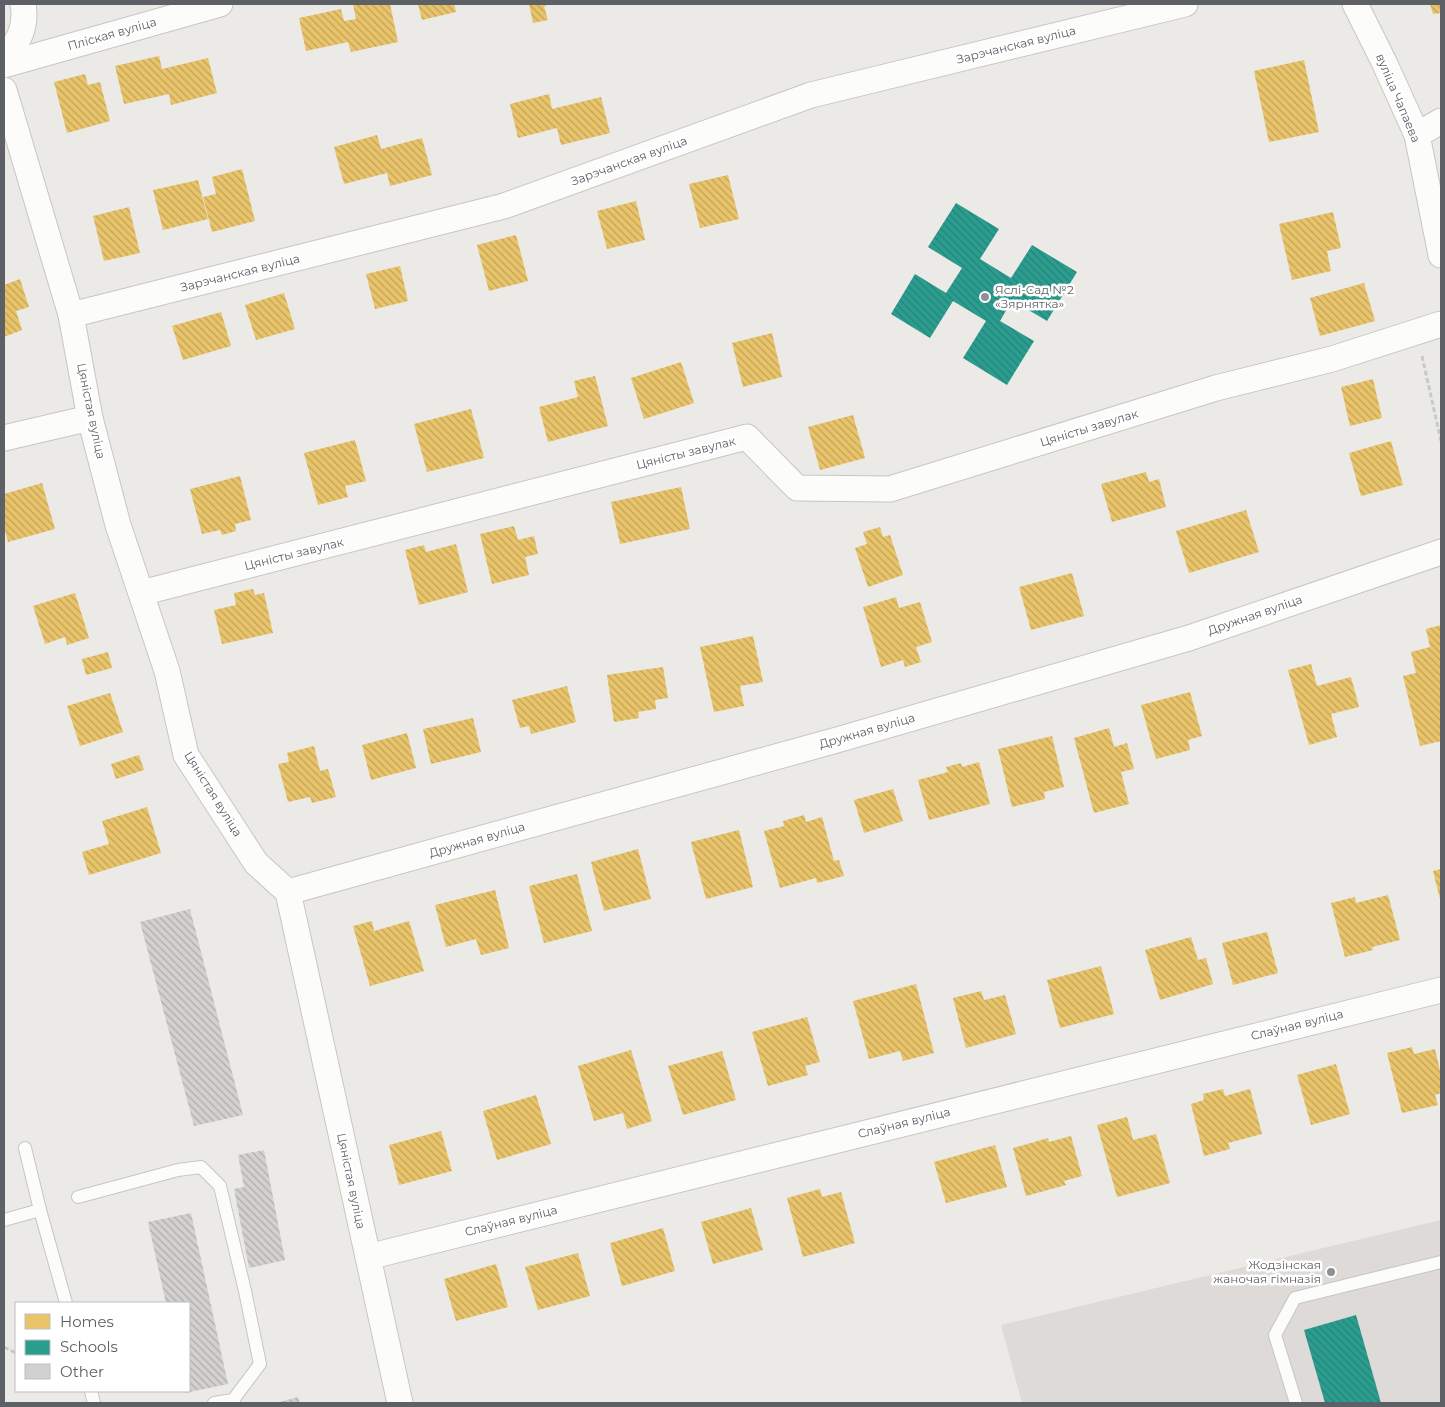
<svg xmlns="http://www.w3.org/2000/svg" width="1445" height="1407" viewBox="0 0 1445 1407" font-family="Montserrat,sans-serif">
  <defs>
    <pattern id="homes-back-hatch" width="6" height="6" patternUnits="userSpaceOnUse" patternTransform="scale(1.25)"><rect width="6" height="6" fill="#e9c46a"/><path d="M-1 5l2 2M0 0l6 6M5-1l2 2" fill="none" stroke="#c0a35b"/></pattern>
    <pattern id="schools-back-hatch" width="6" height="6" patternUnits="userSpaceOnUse" patternTransform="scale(1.25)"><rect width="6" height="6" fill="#2a9d8f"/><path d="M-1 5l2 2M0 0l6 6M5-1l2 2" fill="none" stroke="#278378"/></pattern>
    <pattern id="building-back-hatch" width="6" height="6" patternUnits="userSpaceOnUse" patternTransform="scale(1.25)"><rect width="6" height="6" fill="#d2d1d0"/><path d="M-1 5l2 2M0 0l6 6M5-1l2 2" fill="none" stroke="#aeadac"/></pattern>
  </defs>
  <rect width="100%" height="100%" fill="#ebeae7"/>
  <polygon fill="#dddad7" points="1441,1220 1441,1403 1022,1403 1001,1325"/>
  <g fill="url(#homes-back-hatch)">
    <polygon points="353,4 390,4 398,42 351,52 348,42 306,51 299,18 341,9 344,21 356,19"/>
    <polygon points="418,4 454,4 456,12 422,20"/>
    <polygon points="529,4 551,4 544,6 548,20 533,23"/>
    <polygon points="1430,4 1441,4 1441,13 1433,14"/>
    <polygon points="159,56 162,69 208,58 217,93 171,105 169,94 124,104 115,66"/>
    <polygon points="1304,60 1319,132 1269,142 1254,71"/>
    <polygon points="85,74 88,85 100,82 110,121 67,133 54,82"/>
    <polygon points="549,94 552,109 601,97 610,133 561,145 557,128 518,138 510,104"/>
    <polygon points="377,135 381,149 422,138 432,175 390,186 387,173 344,184 334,147"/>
    <polygon points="242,169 255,221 212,232 203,197 216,194 212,177"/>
    <polygon points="728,175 739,219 700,228 689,184"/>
    <polygon points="198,180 208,219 163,230 153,190"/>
    <polygon points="636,201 645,240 607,249 597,211"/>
    <polygon points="129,207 140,253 104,261 93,216"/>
    <polygon points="1333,212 1341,248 1327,251 1331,271 1292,280 1279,224"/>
    <polygon points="516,235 528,281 489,291 477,245"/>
    <polygon points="400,266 408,301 375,309 366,274"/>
    <polygon points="20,279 29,307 16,311 22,330 4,337 4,285"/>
    <polygon points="1364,283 1375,321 1320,336 1310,298"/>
    <polygon points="284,293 295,329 256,340 245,305"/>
    <polygon points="221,312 231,346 183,360 172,326"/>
    <polygon points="772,333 782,377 743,387 732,343"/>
    <polygon points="681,362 694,403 644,419 631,378"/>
    <polygon points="595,376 608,426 548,442 539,407 578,397 574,381"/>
    <polygon points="1373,379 1382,418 1350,426 1341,387"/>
    <polygon points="471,409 484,458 427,472 414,424"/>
    <polygon points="853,415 865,458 820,470 808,427"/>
    <polygon points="355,440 366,481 345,486 348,497 318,505 304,453"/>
    <polygon points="1391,441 1403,485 1361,496 1349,453"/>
    <polygon points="1146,472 1149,482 1159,479 1166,507 1112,522 1101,484"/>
    <polygon points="240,476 251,520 235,524 236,531 222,535 220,530 202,534 190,489"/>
    <polygon points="42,483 55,529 8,542 4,526 4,494"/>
    <polygon points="681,487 690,529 620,544 611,502"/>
    <polygon points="1246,510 1259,552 1189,573 1176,531"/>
    <polygon points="514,526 518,540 534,536 538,554 525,557 529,575 492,584 480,534"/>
    <polygon points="880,527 883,537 890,535 903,575 868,587 855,548 867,544 863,532"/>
    <polygon points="456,544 468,592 419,605 405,550 424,545 426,552"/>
    <polygon points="1072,573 1084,616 1031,630 1019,587"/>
    <polygon points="253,589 255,595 264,593 273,633 222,644 214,610 236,605 234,593"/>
    <polygon points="75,593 89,638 67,645 65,637 45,644 33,606"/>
    <polygon points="896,597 899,608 920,602 932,642 916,647 921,662 905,667 903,660 881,667 863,607"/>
    <polygon points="1441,625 1441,741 1420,746 1403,676 1416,673 1411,652 1430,647 1426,629"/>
    <polygon points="753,636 763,682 740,686 744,706 714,712 700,647"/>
    <polygon points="108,652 112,668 86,675 82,659"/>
    <polygon points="1311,664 1317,686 1351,677 1359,707 1331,714 1337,737 1309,745 1288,670"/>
    <polygon points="663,667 668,698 655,700 656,709 638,712 639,718 614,722 607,675"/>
    <polygon points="567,686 576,722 531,734 529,726 520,728 512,700"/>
    <polygon points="1190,692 1202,736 1188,740 1190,750 1156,759 1141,705"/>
    <polygon points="110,693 123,732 80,746 67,706"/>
    <polygon points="473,718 481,752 431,764 423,729"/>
    <polygon points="1109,728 1114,747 1127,743 1134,769 1121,772 1129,804 1094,813 1074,738"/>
    <polygon points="407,733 416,768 371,780 362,745"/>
    <polygon points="1052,736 1064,787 1044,792 1045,799 1012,807 998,749"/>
    <polygon points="314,746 320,771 328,769 336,797 312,803 310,797 288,802 278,764 289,762 287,753"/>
    <polygon points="139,755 144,770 116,779 111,764"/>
    <polygon points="979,762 990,804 929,820 918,780 948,772 946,767 961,763 962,767"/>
    <polygon points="893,789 903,821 864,833 854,800"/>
    <polygon points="147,807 161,853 89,875 82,852 109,844 102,821"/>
    <polygon points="804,815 806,822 822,817 834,861 839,860 844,876 817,883 816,878 780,888 764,831 784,826 783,821"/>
    <polygon points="739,830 753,887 706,899 691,842"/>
    <polygon points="638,849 651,899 604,911 591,862"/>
    <polygon points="1441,869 1441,903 1433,871"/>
    <polygon points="577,874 592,931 544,943 529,886"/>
    <polygon points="495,890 509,948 481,955 476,939 446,947 435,905"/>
    <polygon points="1388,895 1400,940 1372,947 1373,950 1345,957 1331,903 1355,897 1356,903"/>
    <polygon points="372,921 374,931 409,921 424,971 370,986 353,926"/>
    <polygon points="1267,932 1278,973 1233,985 1222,943"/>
    <polygon points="1191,937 1198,960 1206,958 1213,984 1160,1000 1145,950"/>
    <polygon points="1101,966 1114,1014 1060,1028 1047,980"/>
    <polygon points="916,984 934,1053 903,1061 900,1051 869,1059 853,1001"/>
    <polygon points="981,991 984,1000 1005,995 1016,1034 966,1048 953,998"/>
    <polygon points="807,1017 820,1062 805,1066 808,1075 768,1086 752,1032"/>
    <polygon points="1412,1047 1414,1054 1435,1049 1441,1075 1441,1093 1435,1095 1438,1105 1402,1113 1387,1053"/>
    <polygon points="631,1050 652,1121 627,1129 623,1113 594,1121 578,1066"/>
    <polygon points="722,1051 736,1100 683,1115 668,1066"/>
    <polygon points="1336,1064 1350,1114 1311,1125 1297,1075"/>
    <polygon points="1223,1089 1225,1096 1250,1089 1262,1134 1228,1143 1230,1149 1204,1156 1191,1104 1204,1100 1203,1094"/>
    <polygon points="536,1095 551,1144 497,1160 483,1111"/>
    <polygon points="1127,1117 1133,1140 1156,1134 1170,1183 1117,1197 1097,1125"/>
    <polygon points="441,1131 452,1171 399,1185 389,1145"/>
    <polygon points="1071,1136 1082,1176 1064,1181 1066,1185 1026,1196 1013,1148 1048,1138 1049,1142"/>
    <polygon points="995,1145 1007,1187 946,1203 934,1162"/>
    <polygon points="820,1189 822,1197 841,1192 855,1243 803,1257 787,1198"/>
    <polygon points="751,1208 763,1250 713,1264 701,1222"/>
    <polygon points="663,1228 675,1271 622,1286 610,1243"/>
    <polygon points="578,1253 590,1296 538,1310 525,1267"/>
    <polygon points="496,1264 508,1307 456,1321 444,1279"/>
  </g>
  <g fill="url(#schools-back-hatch)">
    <polygon points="956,203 999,229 980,259 1011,278 1032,245 1077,272 1047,321 1012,300 1000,321 1034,341 1007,385 963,358 986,321 953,301 930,338 891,314 915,274 946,293 962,268 928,247"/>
    <polygon points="1356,1315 1381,1403 1325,1403 1304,1330"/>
  </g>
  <g fill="url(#building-back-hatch)">
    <polygon points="190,909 243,1115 194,1126 140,922"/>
    <polygon points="264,1150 285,1260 249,1268 234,1189 244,1187 238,1155"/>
    <polygon points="191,1213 228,1384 185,1393 185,1391 189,1391 189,1303 166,1303 148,1222"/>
    <polygon points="298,1397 300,1403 276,1403"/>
  </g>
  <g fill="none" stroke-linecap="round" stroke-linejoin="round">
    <defs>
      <g id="lane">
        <polyline points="25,1148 40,1210 66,1303"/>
        <polyline points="78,1197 178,1170 201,1167 220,1186 245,1291 260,1364 233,1400"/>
        <polyline points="4,1220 40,1210"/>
        <polyline points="91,1391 94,1403"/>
        <polyline points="214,1403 233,1400 234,1403"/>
        <polyline points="1296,1403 1275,1335 1295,1298 1441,1262"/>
      </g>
      <g id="street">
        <polyline points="1355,4 1384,62 1417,135 1441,255"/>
        <path d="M4,59C19,41 27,27 23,4"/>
        <polyline points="4,65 220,4"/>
        <polyline points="4,90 71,315 90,418 118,525 167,671 186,755 256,863 288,892 400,1403"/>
        <polyline points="1417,135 1441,121"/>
        <polyline points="71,315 504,206 811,95 1185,4"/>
        <polyline points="4,438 90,418"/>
        <polyline points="141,593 747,437 797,488 890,489 1216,388 1332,359 1441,324"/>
        <polyline points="288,892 837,740 1189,638 1441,552"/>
        <polyline points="368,1257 1441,990"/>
      </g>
    </defs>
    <use href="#lane" stroke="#c6c6c6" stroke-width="14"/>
    <use href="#street" stroke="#c6c6c6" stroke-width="27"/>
    <g stroke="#c6cac8" stroke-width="3" stroke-dasharray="5 2.5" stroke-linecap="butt">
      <polyline points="1422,356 1441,441"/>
      <polyline points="4,1347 16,1353"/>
    </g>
    <use href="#lane" stroke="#fcfcfb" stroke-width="12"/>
    <use href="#street" stroke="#fcfcfb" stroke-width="25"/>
  </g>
  <g fill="#8f9092" stroke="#fff" stroke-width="2">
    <circle cx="985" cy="297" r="5"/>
    <circle cx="1331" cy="1272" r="5"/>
  </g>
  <g text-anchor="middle" stroke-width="5" stroke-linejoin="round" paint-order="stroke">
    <g font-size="12" fill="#5d6064" stroke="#fff">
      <text transform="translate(112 34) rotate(-16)" y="4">Пліская вуліца</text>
      <text transform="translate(1016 45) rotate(-14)" y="4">Зарэчанская вуліца</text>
      <text transform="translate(1398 98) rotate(67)" y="4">вуліца Чапаева</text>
      <text transform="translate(629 161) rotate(-20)" y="4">Зарэчанская вуліца</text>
      <text transform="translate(240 273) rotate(-14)" y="4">Зарэчанская вуліца</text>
      <text transform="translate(91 411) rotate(78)" y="4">Цяністая вуліца</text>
      <text transform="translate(1089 428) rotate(-17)" y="4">Цяністы завулак</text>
      <text transform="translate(686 453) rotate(-14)" y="4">Цяністы завулак</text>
      <text transform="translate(294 554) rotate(-14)" y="4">Цяністы завулак</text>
      <text transform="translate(1255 615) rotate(-19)" y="4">Дружная вуліца</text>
      <text transform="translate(867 731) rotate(-16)" y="4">Дружная вуліца</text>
      <text transform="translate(213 794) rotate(58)" y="4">Цяністая вуліца</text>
      <text transform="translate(477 840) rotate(-16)" y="4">Дружная вуліца</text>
      <text transform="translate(1297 1025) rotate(-14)" y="4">Слаўная вуліца</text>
      <text transform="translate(904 1123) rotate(-14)" y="4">Слаўная вуліца</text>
      <text transform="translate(351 1181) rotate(78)" y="4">Цяністая вуліца</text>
      <text transform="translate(511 1221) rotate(-14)" y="4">Слаўная вуліца</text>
    </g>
    <g font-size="12" fill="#5d6064" stroke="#fff" text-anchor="start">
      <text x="995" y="294">Яслі-Сад №2<tspan x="995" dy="14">«Зярнятка»</tspan></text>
      <text x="1321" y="1269" text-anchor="end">Жодзінская<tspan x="1321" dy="14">жаночая гімназія</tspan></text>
    </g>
  </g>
  <rect width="1445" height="1407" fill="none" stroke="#5d6064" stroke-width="10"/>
  <rect x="15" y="1302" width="175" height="90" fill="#ffffff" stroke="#bebfc1"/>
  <rect x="25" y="1314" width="25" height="15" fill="#e9c46a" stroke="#bebfc1"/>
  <text x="60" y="1327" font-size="15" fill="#5d6064">Homes</text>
  <rect x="25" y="1340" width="25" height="15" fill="#2a9d8f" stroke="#bebfc1"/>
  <text x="60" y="1352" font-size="15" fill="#5d6064">Schools</text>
  <rect x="25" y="1364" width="25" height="15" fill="#d2d1d0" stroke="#bebfc1"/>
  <text x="60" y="1377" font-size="15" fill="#5d6064">Other</text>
</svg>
